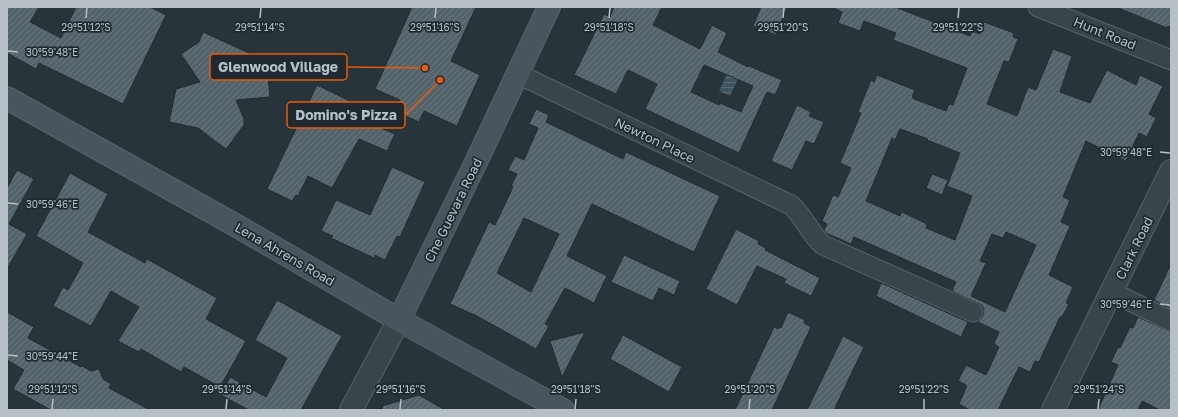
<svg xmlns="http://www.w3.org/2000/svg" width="1178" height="417" viewBox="0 0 1178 417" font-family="'Golos Text',sans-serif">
  <defs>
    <pattern id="water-rules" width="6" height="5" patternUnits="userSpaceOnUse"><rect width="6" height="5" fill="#3e5561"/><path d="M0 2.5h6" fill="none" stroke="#586c76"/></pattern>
    <pattern id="building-hatch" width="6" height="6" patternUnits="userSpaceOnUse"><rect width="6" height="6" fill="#54636a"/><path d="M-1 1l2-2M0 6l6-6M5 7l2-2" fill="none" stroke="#6a787e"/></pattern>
  </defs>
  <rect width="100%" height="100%" fill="#27343a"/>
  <polygon fill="url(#water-rules)" points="732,63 743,68 730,96 719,91"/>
  <g fill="url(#building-hatch)" stroke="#212c32" fill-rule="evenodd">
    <polygon points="7,7 39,7 30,22 61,38 76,7 150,7 166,15 123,104 39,63 36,69 7,53"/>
    <polygon points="412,7 476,7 451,61 480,75 457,126 424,111 419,122 395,111 400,100 375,89"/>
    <path d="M614,7H662L653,25L700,49L712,25L727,33L718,52L748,67L749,66L782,80L775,95L767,92L739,153L645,109L657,84L628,70L616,94L574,75L604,14L610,17ZM704,65L753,86L741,112L720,103L719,105L691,92Z"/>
    <polygon points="761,7 787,7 776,35 753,26"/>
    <path d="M832,7H895L970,36L972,31L980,34L984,22L1014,33L1013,37L1018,39L1009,62L1004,61L987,104L1017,116L1028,87L1036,90L1053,49L1072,56L1060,92L1090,103L1107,70L1136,85L1140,75L1163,86L1149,114L1156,118L1147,137L1139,133L1126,161L1086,141L1063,197L1070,200L1061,222L1070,226L1049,275L1073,287L1066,303L1069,304L1062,317H1060L1039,362L1035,361L1030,372L1019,367L998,410H970L959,404L966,388V385L958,381L966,365L986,375L999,347L994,344L999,332L978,322L983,316L984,310L982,305L952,291L956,282L854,237L851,244L826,233L824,230L827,224L822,221L833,195L838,197L851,168L840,163L861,113L858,112L871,80L874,82L877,75L915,90L912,97L914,99L946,111L949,104L953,105L967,68L893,40L896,33L864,21L860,31L838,23L842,12ZM900,129L928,139L927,140L960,153L947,186L972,196L955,240L926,228L927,224L902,212L900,216L866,201L892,138L895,140ZM1006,232L1036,245L1005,312L971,296L986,263L980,261L992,234L1003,238Z"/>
    <polygon points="1116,7 1171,7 1171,27 1168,26 1167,28"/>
    <polygon points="203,32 273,64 268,76 270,97 236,100 244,119 244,125 226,149 198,128 169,122 176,89 200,82 181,54 199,42"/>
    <polygon points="317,85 364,108 359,119 395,134 387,151 359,139 332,188 308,176 298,196 296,195 292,201 267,189"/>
    <polygon points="797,105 811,112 809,116 824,122 814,144 806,141 792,170 771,161"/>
    <path d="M536,109L549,115L546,122L623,159L626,152L720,196L694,252L592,204L567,256L607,276L594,303L565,288L545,324L549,326L536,349L477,316L450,304L489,222L495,225L513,187L511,186L517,174L508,170L515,156L524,160L538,128L529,124ZM524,218L559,234L531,292L497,273Z"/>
    <polygon points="392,167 425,182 400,237 397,236 385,260 375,255 374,258 331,238 333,236 321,231 336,200 370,215"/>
    <polygon points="17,170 34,179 9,224 27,234 7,269 7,188"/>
    <polygon points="70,173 108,194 88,232 145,263 147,259 217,298 206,319 246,341 220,387 184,367 181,372 141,349 139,352 118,341 139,307 111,291 91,326 53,306 63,287 68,290 83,263 36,236"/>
    <polygon points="932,174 948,180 942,195 926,188"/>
    <polygon points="736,229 759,241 758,244 766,248 765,250 820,278 811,296 784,283 786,279 757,266 737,305 706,289"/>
    <polygon points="624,255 680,281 674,295 659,288 653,301 611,282"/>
    <polygon points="1171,264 1171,309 1154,300"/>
    <polygon points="881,283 968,322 961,337 876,296"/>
    <polygon points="277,300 342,336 301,410 249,410 221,395 230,377 266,397 287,358 255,340"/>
    <polygon points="7,312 34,327 28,338 81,367 82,366 91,371 99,369 103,379 111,384 109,388 150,410 51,410 13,389 24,370 7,360"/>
    <polygon points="788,312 805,320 804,323 811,327 772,410 735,410 774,327 778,329 779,327 781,328"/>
    <polygon points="1138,317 1171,332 1171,410 1160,410 1142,401 1138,410 1098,410 1118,365 1111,362 1118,347 1120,348 1130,327 1133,328"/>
    <polygon points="585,332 562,377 550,341"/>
    <polygon points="623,335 682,367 669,392 610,359"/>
    <polygon points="843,336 864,347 834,410 807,410"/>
    <polygon points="419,395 445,410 383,410 382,406"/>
  </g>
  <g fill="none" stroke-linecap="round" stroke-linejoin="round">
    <defs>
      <g id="minor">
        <polyline points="1038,7 1171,60"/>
        <path d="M518,74L791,205C805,217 809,233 823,245L973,312"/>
        <polyline points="1112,292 1171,321"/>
      </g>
      <g id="tertiary">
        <polyline points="351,410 399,320"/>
        <polyline points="1053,410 1171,171"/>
      </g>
      <g id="secondary">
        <polyline points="7,98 237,226 399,320 563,410"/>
        <polyline points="399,320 477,160 549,7"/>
      </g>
    </defs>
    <use href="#minor" stroke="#586369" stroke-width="21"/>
    <use href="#tertiary" stroke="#586369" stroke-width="24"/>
    <use href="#secondary" stroke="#586369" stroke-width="24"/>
    <use href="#minor" stroke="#3a454b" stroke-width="19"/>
    <use href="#tertiary" stroke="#3a454b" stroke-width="22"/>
    <use href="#secondary" stroke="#49555d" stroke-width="22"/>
  </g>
  <path fill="none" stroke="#b6c0c6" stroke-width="1.5" d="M86,18L87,8M260,18L261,8M435,18L436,8M609,18L610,8M783,18L784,8M958,18L959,8M8,51L18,52M1160,152L1170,153M8,203L18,204M1160,304L1170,305M8,355L18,356M52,409L53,399M226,409L227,399M400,409L401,399M575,409L576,399M749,409L750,399M924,409V399M1098,409L1099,399"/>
  <g text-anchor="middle" stroke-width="3.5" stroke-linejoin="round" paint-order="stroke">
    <g font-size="13" fill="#b6c0c6" stroke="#1f2a30">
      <text transform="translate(1105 33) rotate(22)" y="5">Hunt Road</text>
      <text transform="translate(655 140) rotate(26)" y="5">Newton Place</text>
      <text transform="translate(453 210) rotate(-64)" y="5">Che Guevara Road</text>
      <text transform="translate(1134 248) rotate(-64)" y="5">Clark Road</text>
      <text transform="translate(285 254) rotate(30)" y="5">Lena Ahrens Road</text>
    </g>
  </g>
  <g font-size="10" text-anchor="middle" fill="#b6c0c6" stroke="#1f2a30" stroke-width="3.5" stroke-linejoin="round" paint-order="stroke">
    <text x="86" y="31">29°51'12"S</text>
    <text x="260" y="31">29°51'14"S</text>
    <text x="435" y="31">29°51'16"S</text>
    <text x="609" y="31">29°51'18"S</text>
    <text x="783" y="31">29°51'20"S</text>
    <text x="958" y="31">29°51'22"S</text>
    <text x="52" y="56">30°59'48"E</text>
    <text x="1126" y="156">30°59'48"E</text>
    <text x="52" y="208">30°59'46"E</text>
    <text x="1126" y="308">30°59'46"E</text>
    <text x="52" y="360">30°59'44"E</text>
    <text x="53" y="393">29°51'12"S</text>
    <text x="227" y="393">29°51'14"S</text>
    <text x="401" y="393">29°51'16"S</text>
    <text x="576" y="393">29°51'18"S</text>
    <text x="750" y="393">29°51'20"S</text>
    <text x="924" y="393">29°51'22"S</text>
    <text x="1099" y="393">29°51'24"S</text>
  </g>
  <path fill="none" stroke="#e8590c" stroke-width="1.5" d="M425 68L347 67M440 80L405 115"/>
  <g fill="#e8590c" stroke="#1f2a30" stroke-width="1.5">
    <circle cx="425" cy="68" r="4"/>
    <circle cx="440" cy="80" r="4"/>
  </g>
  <g fill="#1f2a30" stroke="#e8590c" stroke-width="1.5">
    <rect x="210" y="54" width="137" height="26" rx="4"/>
    <rect x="287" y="102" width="118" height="26" rx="4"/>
  </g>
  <g font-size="14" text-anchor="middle" font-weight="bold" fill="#b6c0c6">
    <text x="278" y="72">Glenwood Village</text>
    <text x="346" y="120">Domino's Pizza</text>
  </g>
  <rect width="1178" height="417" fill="none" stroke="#b6c0c6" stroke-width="16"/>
</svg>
